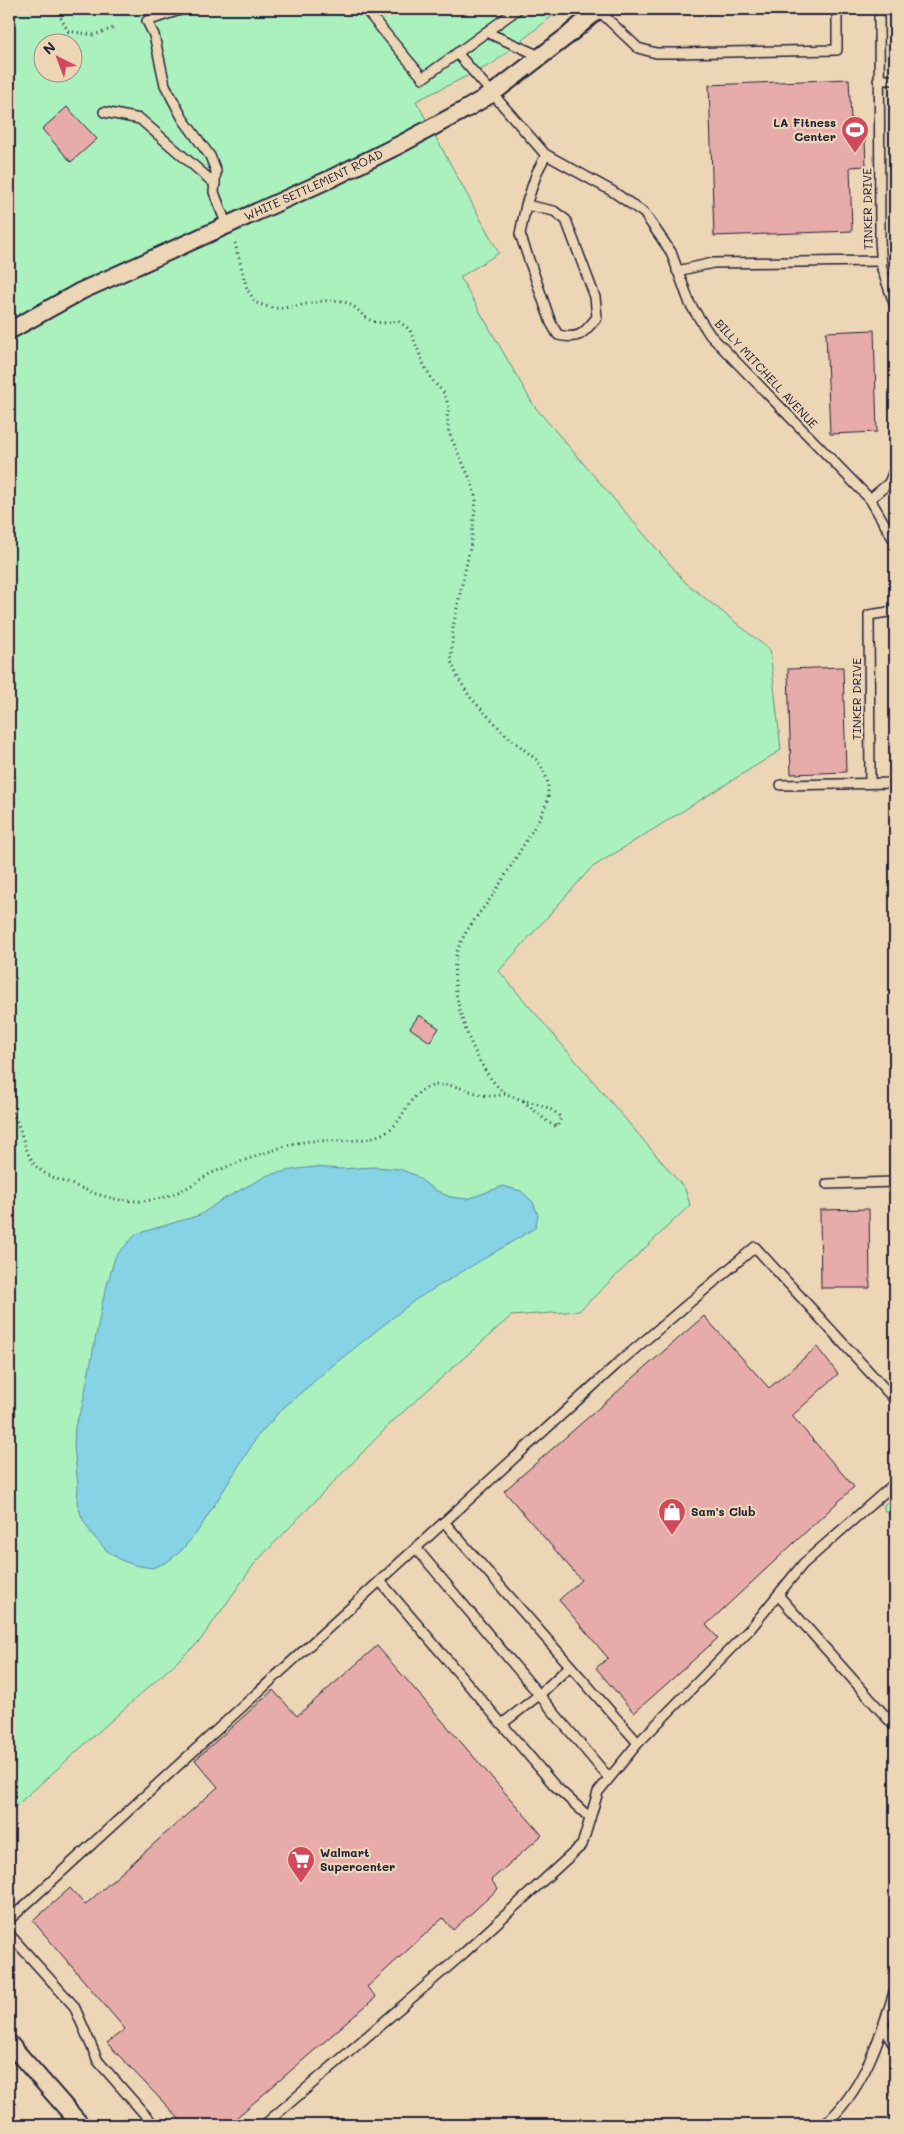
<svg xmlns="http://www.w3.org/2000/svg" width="904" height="2134" viewBox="0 0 904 2134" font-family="Mali,sans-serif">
  <rect width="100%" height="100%" fill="#edd6b6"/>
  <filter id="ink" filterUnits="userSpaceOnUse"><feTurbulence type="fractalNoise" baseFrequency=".02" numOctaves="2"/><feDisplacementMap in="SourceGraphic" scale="10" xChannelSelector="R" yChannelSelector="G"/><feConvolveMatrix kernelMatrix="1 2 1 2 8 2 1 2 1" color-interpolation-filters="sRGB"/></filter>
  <g filter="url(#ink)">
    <g fill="#abf1be" stroke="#668a7c" fill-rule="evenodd">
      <path d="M9,9H561L492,64L416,101L499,253L460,277L534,406L686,583L770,650L781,750L591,868L499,971L685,1189L690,1205L579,1311L511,1316L394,1420L255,1563L199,1642L9,1812ZM42,42H72V72H42Z"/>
      <polygon points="895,1495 895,1511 889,1516 884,1510 884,1505"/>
    </g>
    <polygon fill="#86d3e6" stroke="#5e8ca2" points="316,1167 340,1169 374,1167 399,1169 415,1175 433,1189 450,1197 468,1199 503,1186 521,1191 533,1202 538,1215 535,1228 415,1300 332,1366 281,1410 257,1437 198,1531 181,1551 167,1562 152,1568 134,1565 121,1560 106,1550 91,1533 82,1518 77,1503 78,1486 74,1446 75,1426 82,1407 103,1300 115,1257 136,1234 200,1215 220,1201 268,1175 297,1169"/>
    <g fill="#e7acaa" stroke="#22223b">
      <polygon points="849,79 852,140 865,139 866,166 850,167 852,231 714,236 709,85"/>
      <polygon points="67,107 97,139 71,162 42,129"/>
      <polygon points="874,330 877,432 830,434 826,332"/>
      <polygon points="843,667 846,772 791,774 788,669"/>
      <polygon points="419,1015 439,1028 430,1042 410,1028"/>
      <polygon points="869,1209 870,1288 821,1288 820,1210"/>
      <polygon points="704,1316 769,1388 817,1347 838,1374 792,1416 854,1487 706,1625 718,1638 634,1713 596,1668 608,1658 559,1600 581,1580 504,1491"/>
      <polygon points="377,1646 542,1835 491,1880 498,1889 453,1930 443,1918 367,1987 376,1997 228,2125 185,2125 107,2043 125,2029 33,1921 70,1888 85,1905 218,1787 195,1760 273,1690 297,1716"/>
    </g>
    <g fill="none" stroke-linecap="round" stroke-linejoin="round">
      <defs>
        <g id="lane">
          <polyline points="183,9 147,21 154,35 165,85 183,119 210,156 216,171 214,192 227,226"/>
          <polyline points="365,9 423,78 518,9"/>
          <polyline points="597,9 638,48 656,53 675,53 837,50 837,9"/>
          <polyline points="879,9 880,239 882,269 895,306"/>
          <polyline points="486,32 540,56"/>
          <polyline points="457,53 545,154 612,191 644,213 671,252 690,304 710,335 870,499 895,542"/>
          <polyline points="878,80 895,80"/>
          <polyline points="104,112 140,119 215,184"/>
          <path d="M526,205L554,211L566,220L595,297L597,317C584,333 580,340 558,335L551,323L520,234L526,205L537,172L546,155"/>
          <polyline points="677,271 713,263 881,261"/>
          <polyline points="870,499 889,483 895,468"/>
          <polyline points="870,783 869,615 895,611"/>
          <polyline points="781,785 895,783"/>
          <polyline points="827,1184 895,1182"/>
          <polyline points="444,1522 638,1743"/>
          <polyline points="416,1548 609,1778"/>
          <polyline points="380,1581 554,1785 590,1818"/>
          <polyline points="778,1595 895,1727"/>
          <polyline points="502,1724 539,1695 570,1666"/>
          <polyline points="9,1920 616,1365 755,1247 895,1400"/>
          <polyline points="9,1934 74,2006 98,2061 154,2125"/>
          <polyline points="884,2026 895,2047"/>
          <polyline points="264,2125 464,1953 582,1845 598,1792 638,1743 751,1628 803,1564 895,1483"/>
          <path d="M824,2125C864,2090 880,2038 895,1989"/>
        </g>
        <g id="street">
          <path id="s1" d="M9,331L81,291L330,179L401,144L466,109L493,93L566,37L599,9"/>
          <polyline points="9,2043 81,2125"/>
        </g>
      </defs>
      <use href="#lane" stroke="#22223b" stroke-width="12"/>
      <use href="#street" stroke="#22223b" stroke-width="20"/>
      <g stroke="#22223b" stroke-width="3" stroke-dasharray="1 4" stroke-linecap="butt">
        <polyline points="56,9 68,31 94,35 114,28"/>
        <path d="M235,243L247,289L256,303C263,305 272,309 279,308C298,308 320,298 340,301C367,306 357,329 398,321L410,330L424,365L432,380L444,393L449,407L447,418L449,433L472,483L476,500L471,543L453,627L451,661L458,678L470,697L506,735L537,760L544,771L548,783V799L542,814C526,841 510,868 493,895C481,912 465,929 458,949C445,986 471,1059 498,1087C516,1105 544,1098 561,1118L557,1127L549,1123L521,1099"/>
        <path d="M9,1108C23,1125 22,1153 38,1168C49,1178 63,1181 76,1186C111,1201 142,1208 178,1192C191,1187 202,1177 214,1172C239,1162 264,1153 289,1145C321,1135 356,1148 386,1132C406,1121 406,1095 429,1087C451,1079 469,1094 491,1096C496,1096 501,1095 506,1094"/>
      </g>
      <use href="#lane" stroke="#edd6b6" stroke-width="9"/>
      <use href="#street" stroke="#edd6b6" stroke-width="16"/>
    </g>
  </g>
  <defs>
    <symbol id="stadium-pin" viewBox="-11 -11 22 30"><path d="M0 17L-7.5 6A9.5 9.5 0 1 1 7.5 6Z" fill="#d1495b" stroke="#edd6b6"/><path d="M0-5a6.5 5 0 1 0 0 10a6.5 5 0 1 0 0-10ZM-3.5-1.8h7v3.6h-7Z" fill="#fff"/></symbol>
    <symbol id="shop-pin" viewBox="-11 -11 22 30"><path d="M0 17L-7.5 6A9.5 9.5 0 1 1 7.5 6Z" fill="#d1495b" stroke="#edd6b6"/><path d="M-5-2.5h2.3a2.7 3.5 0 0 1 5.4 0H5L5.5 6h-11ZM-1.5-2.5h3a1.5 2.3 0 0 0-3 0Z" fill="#fff"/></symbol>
    <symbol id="supermarket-pin" viewBox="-11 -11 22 30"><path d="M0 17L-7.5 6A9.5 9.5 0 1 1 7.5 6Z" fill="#d1495b" stroke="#edd6b6"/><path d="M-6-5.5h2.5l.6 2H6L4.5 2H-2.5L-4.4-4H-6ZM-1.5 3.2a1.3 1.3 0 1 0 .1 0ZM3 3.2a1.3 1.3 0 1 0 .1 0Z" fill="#fff"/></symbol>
  </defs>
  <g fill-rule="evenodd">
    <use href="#stadium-pin" x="839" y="114" width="32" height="43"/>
    <use href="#shop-pin" x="656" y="1496" width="32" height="43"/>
    <use href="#supermarket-pin" x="285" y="1844" width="32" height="43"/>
  </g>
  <g text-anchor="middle" stroke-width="4.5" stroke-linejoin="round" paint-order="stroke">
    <g font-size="12" font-weight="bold" fill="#22223b" stroke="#edd6b6" text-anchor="start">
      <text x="836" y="127" text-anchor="end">LA Fitness<tspan x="836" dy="14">Center</tspan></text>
      <text x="691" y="1516">Sam's Club</text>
      <text x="320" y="1857">Walmart<tspan x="320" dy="14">Supercenter</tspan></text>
    </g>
    <g font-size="12" fill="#22223b" stroke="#edd6b6">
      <text dy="4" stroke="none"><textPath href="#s1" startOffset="338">WHITE SETTLEMENT ROAD</textPath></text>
      <text transform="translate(868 209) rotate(-91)" y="4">TINKER DRIVE</text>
      <text transform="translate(766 374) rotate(47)" y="4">BILLY MITCHELL AVENUE</text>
      <text transform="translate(857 699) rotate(-90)" y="4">TINKER DRIVE</text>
    </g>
  </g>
  <rect width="904" height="2134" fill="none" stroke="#edd6b6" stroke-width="30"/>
  <rect x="15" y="15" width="874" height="2104" fill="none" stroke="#22223b" stroke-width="2" filter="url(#ink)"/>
  <g transform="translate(58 58) rotate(318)"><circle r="24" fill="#edd6b6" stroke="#9c8e85"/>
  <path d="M0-4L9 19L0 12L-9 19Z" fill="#d1495b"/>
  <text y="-8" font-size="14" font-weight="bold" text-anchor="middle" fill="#22223b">N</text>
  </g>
</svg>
